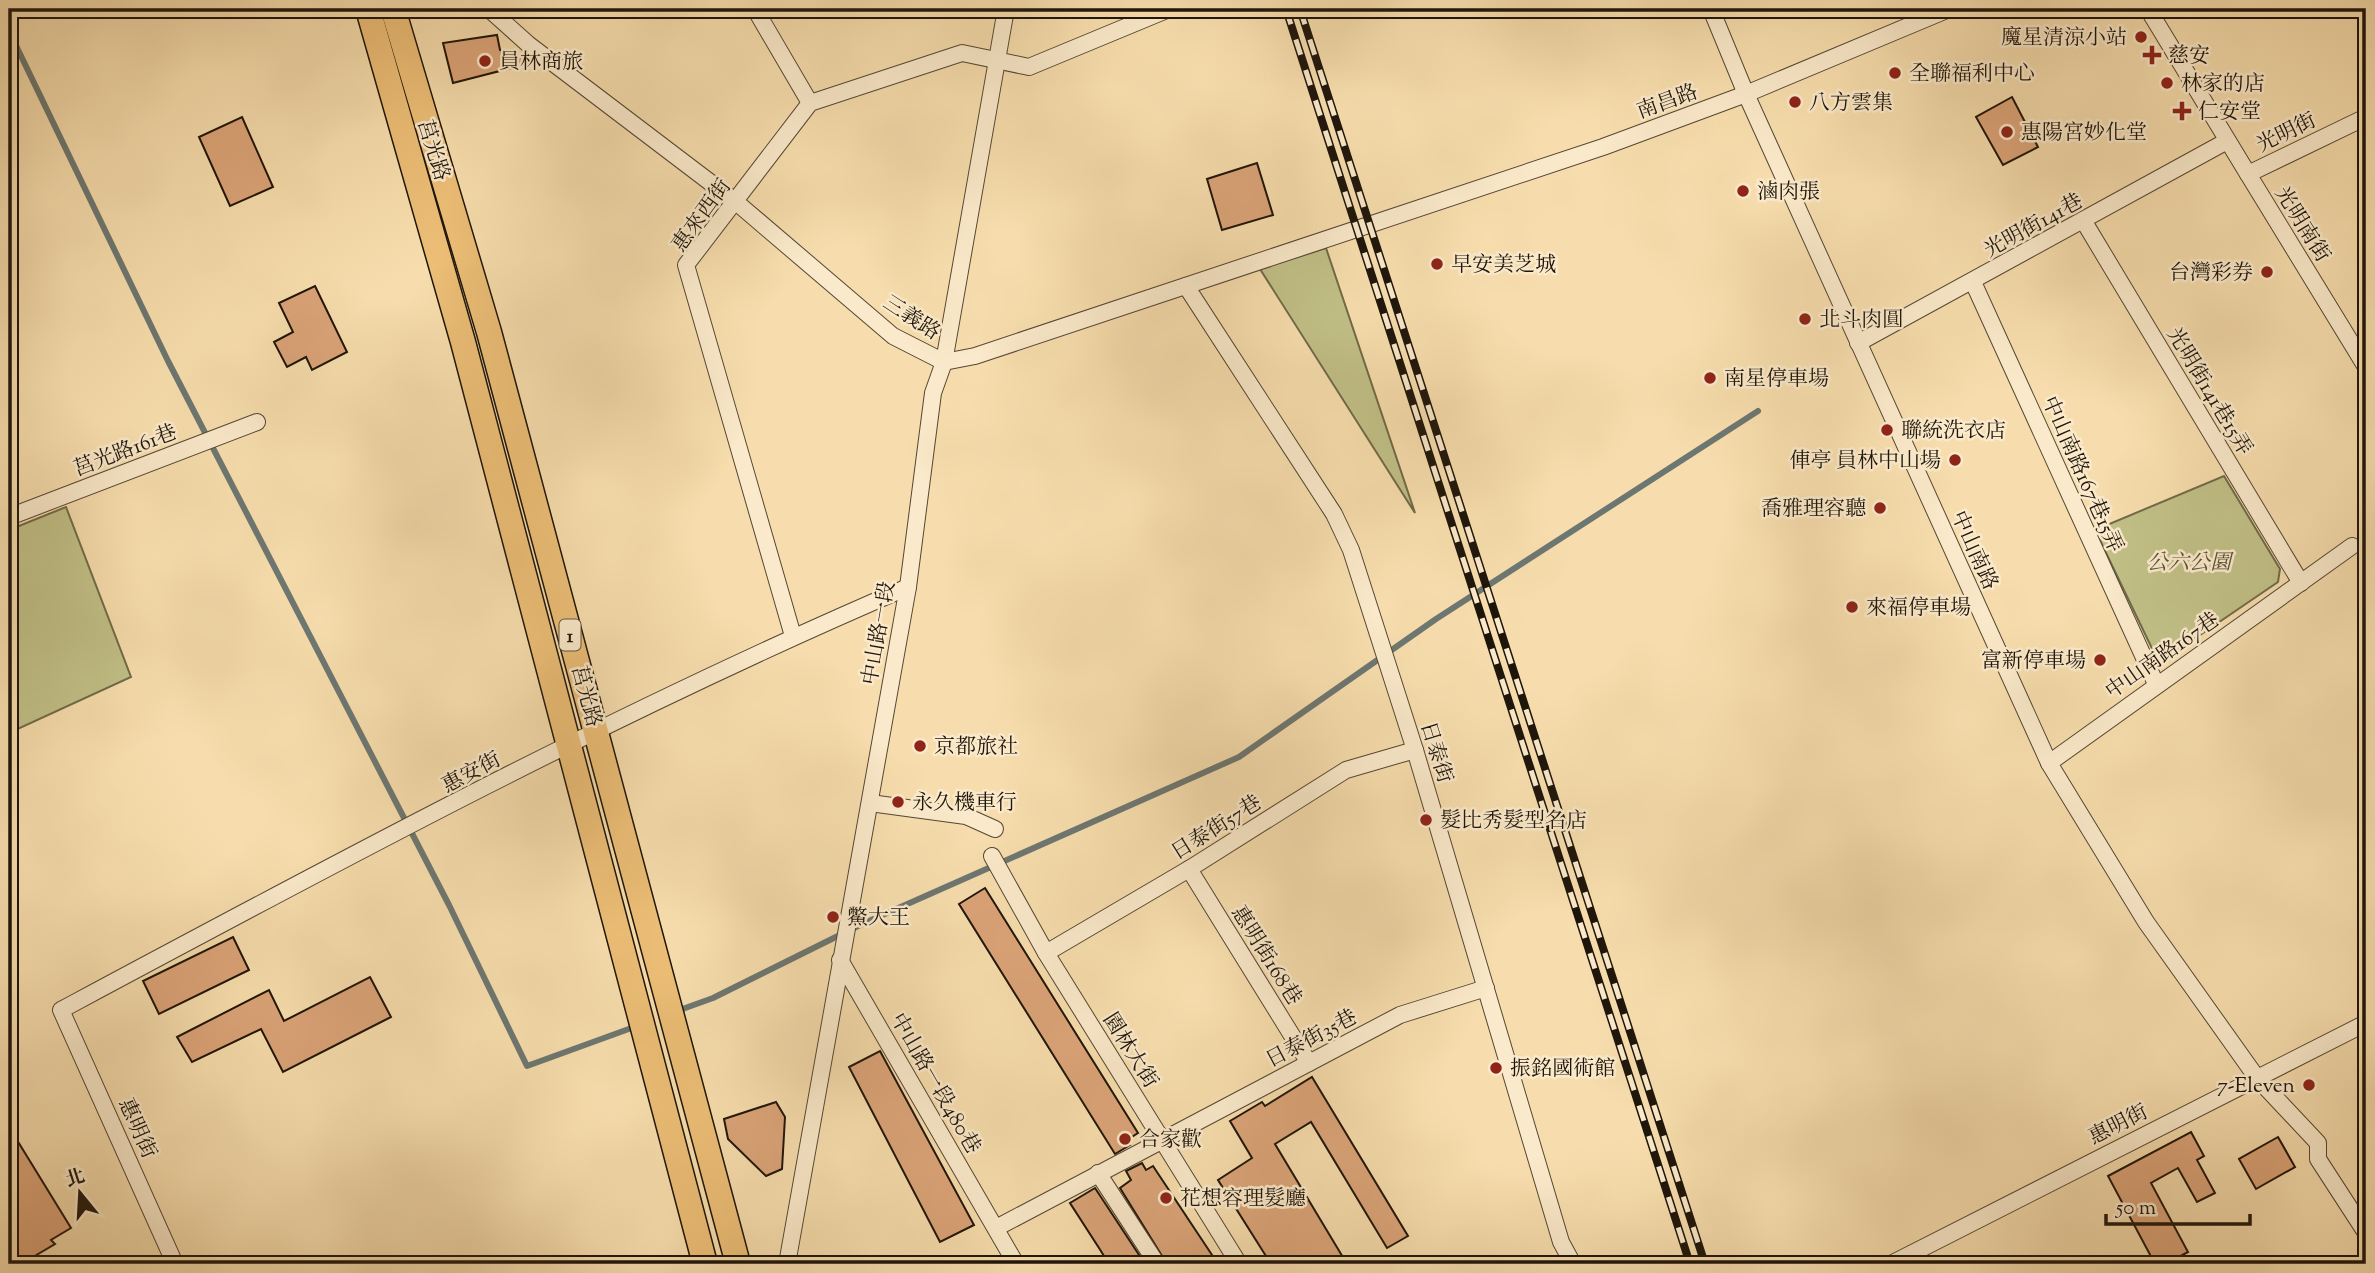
<svg xmlns="http://www.w3.org/2000/svg" width="2375" height="1273" viewBox="0 0 2375 1273" font-family="'Sorts Mill Goudy','Noto Serif TC',serif">
  <rect width="100%" height="100%" fill="#f7ddad"/>
  <filter id="stains"><feTurbulence type="fractalNoise" baseFrequency=".00286" numOctaves="4"/><feColorMatrix values="0 0 0 0 .2 0 0 0 0 .09 0 0 0 0 .02 0 0 0 .5 -.17"/></filter>
  <radialGradient id="worn" r=".72"><stop offset=".6" stop-color="#630" stop-opacity="0"/><stop offset="1" stop-color="#630" stop-opacity=".3"/></radialGradient>
  <g fill="#c1c087" stroke="#706a48" stroke-width="2">
    <polygon points="1326,248 1415,513 1260,269"/>
    <polygon points="2224,476 2280,569 2278,582 2159,663 2095,530"/>
    <polygon points="66,507 131,677 9,733 9,530"/>
  </g>
  <g fill="none" stroke-linecap="round" stroke-linejoin="round">
    <g stroke="#6d7771" stroke-width="6">
      <polyline points="9,31 168,361 449,905 527,1066 637,1026"/>
      <polyline points="677,1011 713,998 860,925 1239,757 1436,619 1758,411"/>
    </g>
  </g>
  <g fill="#dba478" stroke="#1e150a" stroke-width="2">
    <polygon points="497,35 500,50 535,62 453,83 443,43"/>
    <polygon points="2012,97 2038,147 2003,165 1976,117"/>
    <polygon points="242,117 273,187 230,206 199,137"/>
    <polygon points="1257,163 1273,215 1222,230 1207,179"/>
    <polygon points="315,286 347,352 312,370 306,357 287,367 274,342 293,332 279,303"/>
    <polygon points="985,888 1138,1133 1127,1140 1130,1145 1115,1154 959,904"/>
    <polygon points="233,937 249,970 159,1014 143,981"/>
    <polygon points="370,977 391,1017 283,1072 261,1029 192,1062 177,1037 269,990 284,1021"/>
    <polygon points="880,1051 974,1225 940,1242 849,1067"/>
    <polygon points="1312,1077 1408,1236 1387,1248 1311,1122 1275,1144 1347,1264 1271,1264 1218,1180 1252,1158 1230,1121 1262,1102 1265,1106"/>
    <polygon points="776,1102 785,1117 782,1169 766,1176 728,1139 724,1119"/>
    <polygon points="9,1127 71,1228 51,1240 55,1244 21,1264 9,1264"/>
    <polygon points="2191,1132 2204,1156 2197,1160 2215,1193 2197,1202 2178,1168 2151,1183 2188,1252 2166,1264 2155,1264 2108,1176"/>
    <polygon points="2278,1137 2295,1167 2256,1189 2239,1159"/>
    <polygon points="1142,1163 1146,1170 1153,1166 1218,1264 1167,1264 1120,1188 1131,1180 1126,1171"/>
    <polygon points="1095,1188 1145,1264 1109,1264 1099,1248 1070,1203"/>
  </g>
  <g fill="none" stroke-linecap="round" stroke-linejoin="round">
    <defs>
      <g id="minor">
        <polyline points="489,9 528,44 736,202 893,336 944,362 975,356 1603,147 1746,94 1949,9"/>
        <polyline points="755,9 810,103"/>
        <polyline points="1711,9 1746,94 2049,763 2146,922 2257,1078 2318,1143 2318,1159 2366,1233"/>
        <polyline points="2148,9 2248,174 2366,117"/>
        <polyline points="2248,174 2366,367"/>
        <polyline points="2083,220 2301,583"/>
        <polyline points="1973,282 2156,684"/>
        <polyline points="1186,286 1334,514 1351,550 1415,750 1561,1242 1573,1264"/>
        <polyline points="1858,343 2227,141"/>
        <polyline points="9,517 257,422"/>
        <polyline points="793,636 686,265 810,103 962,53 1029,67 1169,9"/>
        <polyline points="2049,763 2352,546"/>
        <polyline points="870,803 966,816 995,829"/>
        <polyline points="992,856 1046,953 1239,1264"/>
        <polyline points="1189,869 1309,1063"/>
        <polyline points="1046,953 1189,869 1346,770 1415,750"/>
        <polyline points="840,960 1016,1264"/>
        <polyline points="1098,1173 1157,1264"/>
        <polyline points="996,1228 1400,1015 1486,988"/>
        <path d="M175,1264L61,1010C339,861 618,711 908,587"/>
        <polyline points="787,1264 908,587 933,393 944,362 1006,9"/>
        <polyline points="1891,1264 2366,1023"/>
      </g>
      <g id="primary">
        <polyline points="368,9 463,342 705,1264"/>
        <polyline points="393,9 489,332 738,1264"/>
      </g>
    </defs>
    <use href="#minor" stroke="#544733" stroke-width="18"/>
    <use href="#primary" stroke="#1e150a" stroke-width="27"/>
    <use href="#minor" stroke="#fae9ca" stroke-width="16"/>
    <use href="#primary" stroke="#ecbe76" stroke-width="24"/>
    <defs>
      <g id="rail">
        <polyline points="1286,9 1690,1264"/>
        <polyline points="1300,9 1705,1264"/>
      </g>
    </defs>
    <use href="#rail" stroke="#1e150a" stroke-width="8"/>
    <use href="#rail" stroke="#fae9ca" stroke-width="5" stroke-dasharray="16" stroke-linecap="butt"/>
  </g>
  <g fill="#8f2418" stroke="#fae9ca" stroke-width="2.5">
    <circle cx="2141" cy="37" r="7"/>
    <path d="M2148.5 44.5h7v7h7v7h-7v7h-7v-7h-7v-7h7z"/>
    <circle cx="485" cy="61" r="7"/>
    <circle cx="1895" cy="73" r="7"/>
    <circle cx="2167" cy="83" r="7"/>
    <circle cx="1795" cy="102" r="7"/>
    <path d="M2178.5 100.5h7v7h7v7h-7v7h-7v-7h-7v-7h7z"/>
    <circle cx="2007" cy="132" r="7"/>
    <circle cx="1743" cy="191" r="7"/>
    <circle cx="1437" cy="264" r="7"/>
    <circle cx="2267" cy="272" r="7"/>
    <circle cx="1805" cy="319" r="7"/>
    <circle cx="1710" cy="378" r="7"/>
    <circle cx="1887" cy="430" r="7"/>
    <circle cx="1955" cy="460" r="7"/>
    <circle cx="1880" cy="508" r="7"/>
    <circle cx="1852" cy="607" r="7"/>
    <circle cx="2100" cy="660" r="7"/>
    <circle cx="920" cy="746" r="7"/>
    <circle cx="898" cy="802" r="7"/>
    <circle cx="1426" cy="820" r="7"/>
    <circle cx="833" cy="917" r="7"/>
    <circle cx="1496" cy="1068" r="7"/>
    <circle cx="2309" cy="1085" r="7"/>
    <circle cx="1125" cy="1139" r="7"/>
    <circle cx="1166" cy="1198" r="7"/>
  </g>
  <g text-anchor="middle" stroke-width="5" stroke-linejoin="round" paint-order="stroke">
    <rect fill="#fae9ca" stroke="#605544" stroke-width="2" x="559.5" y="619.5" width="21" height="31" rx="5"/>
    <g font-size="19" font-weight="bold" fill="#1e150a">
      <text x="570" y="642">1</text>
    </g>
    <g font-size="21" fill="#1e150a" stroke="#fae9ca" text-anchor="start">
      <text x="2127" y="44" text-anchor="end">魔星清涼小站</text>
      <text x="2168" y="62">慈安</text>
      <text x="499" y="68">員林商旅</text>
      <text x="1909" y="80">全聯福利中心</text>
      <text x="2181" y="90">林家的店</text>
      <text x="1809" y="109">八方雲集</text>
      <text x="2198" y="118">仁安堂</text>
      <text x="2021" y="139">惠陽宮妙化堂</text>
      <text x="1757" y="198">滷肉張</text>
      <text x="1451" y="271">早安美芝城</text>
      <text x="2253" y="279" text-anchor="end">台灣彩券</text>
      <text x="1819" y="326">北斗肉圓</text>
      <text x="1724" y="385">南星停車場</text>
      <text x="1901" y="437">聯統洗衣店</text>
      <text x="1941" y="467" text-anchor="end">俥亭 員林中山場</text>
      <text x="1866" y="515" text-anchor="end">喬雅理容聽</text>
      <text x="1866" y="614">來福停車場</text>
      <text x="2086" y="667" text-anchor="end">富新停車場</text>
      <text x="934" y="753">京都旅社</text>
      <text x="912" y="809">永久機車行</text>
      <text x="1440" y="827">髮比秀髮型名店</text>
      <text x="847" y="924">鱉大王</text>
      <text x="1510" y="1075">振銘國術館</text>
      <text x="2295" y="1092" text-anchor="end">7-Eleven</text>
      <text x="1139" y="1146">合家歡</text>
      <text x="1180" y="1205">花想容理髮廳</text>
    </g>
    <g font-size="21" fill="#1e150a" stroke="#fae9ca">
      <text transform="translate(1667 101) rotate(-20)" y="7">南昌路</text>
      <text transform="translate(2286 132) rotate(-26)" y="7">光明街</text>
      <text transform="translate(434 150) rotate(73)" y="7">莒光路</text>
      <text transform="translate(701 215) rotate(-54)" y="7">惠來西街</text>
      <text transform="translate(2303 224) rotate(58)" y="7">光明南街</text>
      <text transform="translate(2033 225) rotate(-29)" y="7">光明街141巷</text>
      <text transform="translate(912 317) rotate(33)" y="7">三義路</text>
      <text transform="translate(2210 391) rotate(59)" y="7">光明街141巷15弄</text>
      <text transform="translate(125 450) rotate(-21)" y="7">莒光路161巷</text>
      <text transform="translate(2083 474) rotate(66)" y="7">中山南路167巷15弄</text>
      <text transform="translate(1975 550) rotate(66)" y="7">中山南路</text>
      <text transform="translate(878 633) rotate(-80)" y="7">中山路一段</text>
      <text transform="translate(2162 655) rotate(-35)" y="7">中山南路167巷</text>
      <text transform="translate(587 696) rotate(75)" y="7">莒光路</text>
      <text transform="translate(1437 752) rotate(73)" y="7">日泰街</text>
      <text transform="translate(471 772) rotate(-28)" y="7">惠安街</text>
      <text transform="translate(1216 827) rotate(-32)" y="7">日泰街57巷</text>
      <text transform="translate(1267 955) rotate(58)" y="7">惠明街168巷</text>
      <text transform="translate(1311 1038) rotate(-28)" y="7">日泰街35巷</text>
      <text transform="translate(1131 1050) rotate(58)" y="7">園林大街</text>
      <text transform="translate(936 1083) rotate(60)" y="7">中山路一段480巷</text>
      <text transform="translate(2118 1124) rotate(-27)" y="7">惠明街</text>
      <text transform="translate(138 1128) rotate(66)" y="7">惠明街</text>
    </g>
    <g font-size="21" font-style="italic" fill="#575136" stroke="#fae9ca">
      <text x="2189" y="569">公六公園</text>
    </g>
  </g>
  <rect width="2375" height="1273" fill="none" stroke="#f7ddad" stroke-width="35"/>
  <rect x="10" y="10" width="2354" height="1252" fill="none" stroke="#1e150a" stroke-width="3.5"/>
  <rect x="18" y="18" width="2340" height="1238" fill="none" stroke="#1e150a" stroke-width="2"/>
  <g transform="translate(80 1193) rotate(342)" stroke="#fae9ca" stroke-width="5" paint-order="stroke">
  <path d="M0-5L12 26L0 18L-12 26Z" fill="#1e150a"/>
  <text y="-10" font-size="19" font-weight="bold" text-anchor="middle" fill="#1e150a">北</text>
  </g>
  <path d="M2106 1214v10h144v-10" fill="none" stroke="#1e150a" stroke-width="3.5"/>
  <text x="2116" y="1214" font-size="21" fill="#1e150a" stroke="#fae9ca" stroke-width="5" paint-order="stroke">50 m</text>
  <rect width="100%" height="100%" filter="url(#stains)"/>
  <rect width="100%" height="100%" fill="url(#worn)"/>
</svg>
